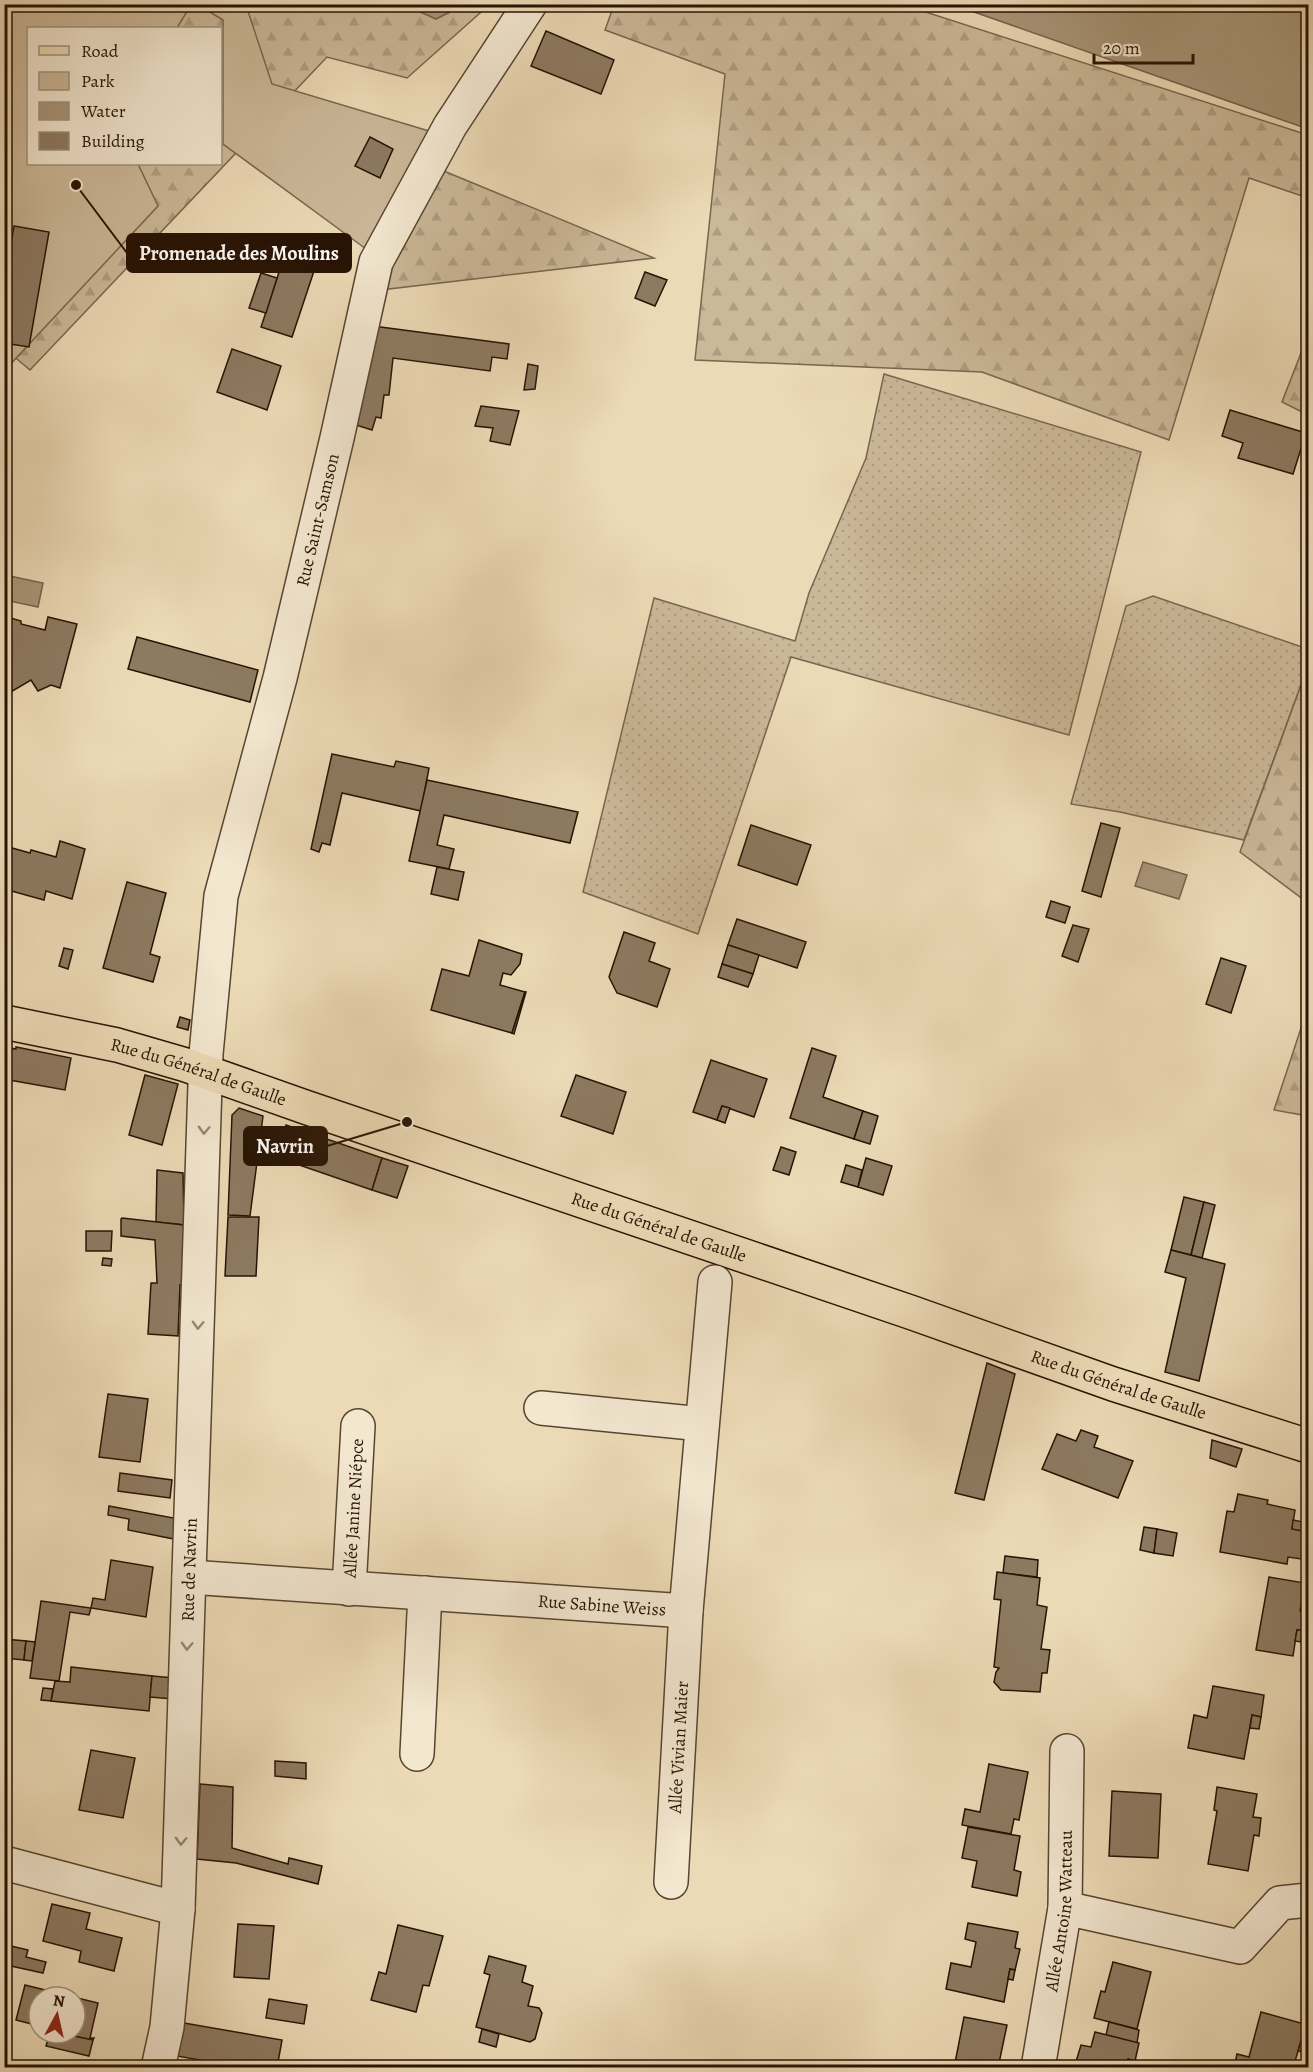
<svg xmlns="http://www.w3.org/2000/svg" width="1313" height="2072" viewBox="0 0 1313 2072" font-family="Alegreya,serif">
  <defs>
    <pattern id="grass-dots" width="8" height="8" patternUnits="userSpaceOnUse" patternTransform="scale(1.5)"><rect width="8" height="8" fill="#cbb898"/><path d="M2 2h.1M6 6h.1" fill="none" stroke="#ae9d81" stroke-width="1.8" stroke-linecap="round"/></pattern>
    <pattern id="forest-firs" width="22" height="20" patternUnits="userSpaceOnUse" patternTransform="scale(1.5)"><rect width="22" height="20" fill="#cbb898"/><path d="M5 1l3.5 6h-7zM16 11l3.5 6h-7z" fill="#ae9d81"/></pattern>
  </defs>
  <rect width="100%" height="100%" fill="#ecdab6"/>
  <filter id="stains"><feTurbulence type="fractalNoise" baseFrequency=".00333" numOctaves="4"/><feColorMatrix values="0 0 0 0 .2 0 0 0 0 .09 0 0 0 0 .02 0 0 0 .5 -.17"/></filter>
  <radialGradient id="worn" r=".72"><stop offset=".6" stop-color="#630" stop-opacity="0"/><stop offset="1" stop-color="#630" stop-opacity=".3"/></radialGradient>
  <g fill="url(#grass-dots)" stroke="#79664e" stroke-width="1.5">
    <polygon points="884,374 1141,452 1069,735 791,657 698,934 583,892 654,598 795,641 809,593 866,458"/>
    <polygon points="1153,596 1308,649 1308,666 1244,840 1120,812 1071,804 1126,606"/>
  </g>
  <g fill="url(#forest-firs)" stroke="#79664e" stroke-width="1.5" fill-rule="evenodd">
    <path d="M404,4L436,19L464,5H489L407,78L327,57L30,370L5,349V5ZM28,28H220V164H28Z"/>
    <polygon points="614,5 904,5 1308,135 1308,198 1249,178 1169,440 982,372 695,360 725,74 605,30"/>
    <polygon points="439,169 654,258 380,290"/>
    <polygon points="1308,335 1308,415 1282,402"/>
    <polygon points="1308,666 1308,903 1240,852"/>
    <polygon points="1308,1007 1308,1116 1274,1110"/>
  </g>
  <g fill="#cbb898" stroke="#79664e" stroke-width="1.5">
    <polygon points="5,5 191,5 177,28 28,28 28,164 138,164 158,206 5,370"/>
    <polygon points="198,5 246,5 272,84 429,131 366,249 223,144 223,20"/>
  </g>
  <g fill="#a99679" stroke="#75624a" stroke-width="1.5">
    <polygon points="404,5 464,5 436,19"/>
    <polygon points="954,5 1308,5 1308,129"/>
    <polygon points="5,575 43,583 38,607 5,600"/>
    <polygon points="1143,862 1187,875 1179,899 1135,886"/>
  </g>
  <g fill="#8d7a61" stroke="#271304" stroke-width="1.5">
    <polygon points="546,31 614,60 601,94 531,66"/>
    <polygon points="370,137 393,149 380,178 355,166"/>
    <polygon points="14,226 49,232 29,347 4,343 4,285"/>
    <polygon points="239,236 286,251 279,273 232,256"/>
    <polygon points="303,244 321,250 292,337 261,327 286,251 299,255"/>
    <polygon points="645,272 667,280 655,306 635,298"/>
    <polygon points="261,273 277,278 266,313 249,308"/>
    <polygon points="373,326 509,344 507,359 492,357 490,371 393,358 389,395 384,395 381,418 376,417 372,430 356,425"/>
    <polygon points="232,349 281,366 267,410 217,392"/>
    <polygon points="528,364 538,366 535,389 524,390"/>
    <polygon points="481,406 519,411 510,445 490,441 493,428 475,426"/>
    <polygon points="1230,410 1306,433 1293,474 1238,458 1243,443 1222,436"/>
    <polygon points="4,616 21,621 21,624 45,630 48,617 77,624 60,688 51,685 38,691 31,680 4,696"/>
    <polygon points="137,637 258,670 250,702 128,669"/>
    <polygon points="332,754 394,767 396,761 429,768 421,811 342,793 330,845 322,843 319,852 311,849"/>
    <polygon points="427,780 578,812 570,843 444,815 437,845 454,849 449,869 409,861"/>
    <polygon points="1101,823 1120,828 1101,897 1082,891"/>
    <polygon points="751,825 811,845 797,885 738,865"/>
    <polygon points="60,841 85,849 72,899 46,891 44,900 4,889 5,846 30,853 31,850 56,857"/>
    <polygon points="437,867 464,872 458,900 431,894"/>
    <polygon points="127,882 166,893 150,954 160,957 153,982 103,968"/>
    <polygon points="1051,901 1070,907 1065,923 1046,917"/>
    <polygon points="737,919 806,942 797,968 728,945"/>
    <polygon points="1073,925 1089,929 1078,962 1062,956"/>
    <polygon points="624,932 655,943 649,961 670,969 657,1007 617,993 609,977"/>
    <polygon points="479,940 522,954 520,964 511,975 503,973 500,985 525,992 512,1033 431,1010 442,969 469,976"/>
    <polygon points="728,945 759,955 753,974 722,964"/>
    <polygon points="64,948 73,950 68,969 59,966"/>
    <polygon points="1221,958 1246,966 1231,1013 1206,1004"/>
    <polygon points="722,964 753,974 748,987 718,977"/>
    <polygon points="525,992 526,992 514,1034 512,1033"/>
    <polygon points="180,1017 190,1020 188,1030 177,1027"/>
    <polygon points="4,1047 16,1049 16,1047 71,1058 65,1090 4,1079"/>
    <polygon points="812,1048 836,1056 823,1097 863,1111 854,1139 790,1118"/>
    <polygon points="711,1060 767,1079 754,1117 722,1106 717,1120 693,1112"/>
    <polygon points="145,1075 178,1084 162,1145 129,1135"/>
    <polygon points="576,1075 626,1092 613,1134 561,1116"/>
    <polygon points="722,1106 730,1108 725,1123 717,1120"/>
    <polygon points="239,1108 263,1116 250,1216 228,1215 232,1115"/>
    <polygon points="863,1111 878,1116 870,1144 854,1139"/>
    <polygon points="286,1125 382,1158 372,1190 276,1157"/>
    <polygon points="781,1147 796,1152 789,1175 773,1170"/>
    <polygon points="382,1158 408,1166 397,1198 372,1190"/>
    <polygon points="866,1158 892,1166 883,1195 858,1187"/>
    <polygon points="846,1165 862,1170 858,1187 841,1182"/>
    <polygon points="157,1170 183,1173 184,1225 156,1222"/>
    <polygon points="1184,1197 1204,1202 1191,1255 1171,1250"/>
    <polygon points="1204,1202 1215,1205 1202,1258 1191,1255"/>
    <polygon points="228,1217 259,1217 256,1276 225,1276"/>
    <polygon points="122,1218 184,1225 186,1286 180,1285 178,1336 148,1334 151,1283 157,1283 155,1240 121,1236 121,1219"/>
    <polygon points="86,1231 112,1231 111,1251 86,1251"/>
    <polygon points="1171,1250 1225,1264 1199,1381 1165,1372 1186,1278 1165,1272"/>
    <polygon points="103,1258 112,1259 111,1266 102,1265"/>
    <polygon points="4,1308 10,1310 4,1330"/>
    <polygon points="987,1363 1015,1374 984,1500 955,1493"/>
    <polygon points="108,1394 148,1399 140,1462 99,1457"/>
    <polygon points="1081,1430 1098,1436 1094,1447 1133,1461 1118,1498 1042,1469 1057,1434 1076,1441"/>
    <polygon points="1212,1440 1242,1449 1236,1467 1210,1458"/>
    <polygon points="120,1473 172,1480 170,1498 118,1491"/>
    <polygon points="1238,1494 1268,1500 1267,1504 1295,1510 1292,1529 1308,1532 1308,1560 1288,1557 1287,1564 1220,1552 1227,1511 1234,1512"/>
    <polygon points="109,1506 179,1519 179,1540 128,1530 129,1519 108,1515"/>
    <polygon points="1293,1520 1308,1523 1308,1532 1292,1529"/>
    <polygon points="1144,1527 1157,1529 1154,1553 1140,1550"/>
    <polygon points="1157,1529 1177,1533 1173,1556 1154,1553"/>
    <polygon points="1005,1556 1038,1560 1037,1577 1003,1573"/>
    <polygon points="111,1560 153,1567 146,1617 91,1608 93,1598 105,1600"/>
    <polygon points="997,1572 1040,1578 1037,1605 1047,1607 1041,1649 1050,1650 1047,1673 1042,1673 1040,1692 1001,1690 994,1682 996,1672 999,1668 994,1667 1001,1600 994,1599"/>
    <polygon points="1269,1577 1305,1583 1300,1611 1306,1612 1303,1630 1297,1630 1293,1656 1256,1650"/>
    <polygon points="41,1601 91,1608 89,1615 70,1612 59,1681 30,1678"/>
    <polygon points="1297,1630 1303,1630 1301,1642 1295,1641"/>
    <polygon points="4,1639 26,1641 24,1660 4,1658"/>
    <polygon points="26,1641 35,1642 32,1661 24,1660"/>
    <polygon points="71,1667 152,1676 149,1711 51,1701 55,1681 70,1682"/>
    <polygon points="152,1676 174,1678 173,1699 150,1697"/>
    <polygon points="1213,1686 1264,1695 1261,1717 1252,1715 1244,1759 1188,1748 1194,1715 1207,1718"/>
    <polygon points="43,1688 53,1689 51,1701 41,1700"/>
    <polygon points="1252,1715 1261,1717 1259,1729 1250,1728"/>
    <polygon points="91,1750 135,1758 123,1818 79,1810"/>
    <polygon points="275,1761 306,1763 306,1779 275,1776"/>
    <polygon points="989,1764 1028,1772 1019,1820 1014,1819 1011,1834 962,1825 965,1809 980,1812"/>
    <polygon points="200,1784 233,1787 232,1848 288,1864 289,1858 322,1866 318,1884 236,1863 197,1859"/>
    <polygon points="1217,1787 1257,1794 1253,1817 1261,1818 1259,1836 1254,1835 1248,1871 1208,1864 1217,1811 1214,1810"/>
    <polygon points="1112,1791 1161,1794 1158,1858 1109,1856"/>
    <polygon points="968,1827 1020,1836 1014,1870 1021,1872 1017,1896 972,1887 977,1861 962,1858"/>
    <polygon points="52,1904 90,1913 86,1929 122,1938 114,1971 79,1962 81,1951 43,1941"/>
    <polygon points="968,1923 1018,1932 1015,1948 1020,1949 1015,1970 1010,1969 1004,2002 946,1989 951,1963 971,1967 976,1942 965,1939"/>
    <polygon points="238,1924 274,1926 269,1979 234,1977"/>
    <polygon points="398,1925 443,1936 429,1986 423,1985 416,2012 371,2000 379,1972 386,1974"/>
    <polygon points="11,1946 28,1950 26,1957 46,1962 43,1973 6,1965"/>
    <polygon points="489,1956 526,1966 522,1982 533,1986 528,2006 539,2008 542,2013 535,2039 530,2042 476,2027 490,1975 484,1973"/>
    <polygon points="1113,1962 1151,1972 1137,2029 1094,2018 1101,1991 1105,1992"/>
    <polygon points="1010,1969 1015,1970 1013,1980 1008,1979"/>
    <polygon points="25,1985 98,2003 90,2038 94,2038 93,2040 59,2033 75,2033 75,1997 39,1997 39,2026 16,2020"/>
    <polygon points="269,1999 307,2005 304,2024 266,2018"/>
    <polygon points="1261,2012 1308,2025 1305,2043 1301,2041 1293,2068 1234,2068 1237,2054 1249,2057"/>
    <polygon points="964,2017 1007,2025 998,2068 954,2068"/>
    <polygon points="1109,2022 1139,2030 1137,2043 1106,2035"/>
    <polygon points="184,2023 282,2040 277,2068 244,2068 177,2056"/>
    <polygon points="482,2029 499,2034 496,2047 479,2042"/>
    <polygon points="1095,2032 1139,2043 1135,2061 1128,2059 1125,2068 1079,2068 1075,2065 1081,2045 1091,2047"/>
    <polygon points="50,2033 59,2033 93,2040 89,2056 46,2046"/>
    <polygon points="1301,2041 1305,2043 1303,2052 1298,2051"/>
  </g>
  <g fill="none" stroke-linecap="round" stroke-linejoin="round">
    <defs>
      <g id="minor">
        <polyline points="541,1408 702,1424"/>
        <path id="s1" d="M189,1577L686,1611"/>
        <path id="s2" d="M349,1589L358,1426"/>
        <polyline points="417,1754 425,1593"/>
        <polyline points="4,1863 178,1909"/>
        <path id="s3" d="M671,1882L686,1611L715,1282"/>
        <polyline points="1065,1908 1240,1947 1280,1903 1308,1900"/>
        <path id="s4" d="M158,2068L167,2027L178,1909L206,1054L221,896L280,678L337,438L376,262L450,126L530,4"/>
        <path id="s5" d="M1038,2068L1065,1908L1067,1751"/>
      </g>
      <g id="major">
        <path id="s6" d="M4,1022L117,1045L186,1065L305,1107L910,1312L1113,1384L1308,1446"/>
      </g>
    </defs>
    <use href="#minor" stroke="#584530" stroke-width="36"/>
    <use href="#major" stroke="#271304" stroke-width="36"/>
    <use href="#minor" stroke="#f3e7d0" stroke-width="33"/>
    <use href="#major" stroke="#ecdab6" stroke-width="33"/>
  </g>
  <defs><path id="oneway-chevron" d="M-2-3.5L2.5 0L-2 3.5" fill="none" stroke-width="1.6" stroke-linecap="round" stroke-linejoin="round" transform="scale(1.5)"/></defs>
  <g stroke="#978874">
    <use href="#oneway-chevron" transform="translate(204 1130) rotate(92)"/>
    <use href="#oneway-chevron" transform="translate(198 1325) rotate(92)"/>
    <use href="#oneway-chevron" transform="translate(187 1646) rotate(92)"/>
    <use href="#oneway-chevron" transform="translate(181 1841) rotate(92)"/>
  </g>
  <g text-anchor="middle" stroke-width="4.5" stroke-linejoin="round" paint-order="stroke">
    <g font-size="18" fill="#271304" stroke="#f3e7d0">
      <text dy="6" stroke="none"><textPath href="#s4" startOffset="1563">Rue Saint-Samson</textPath></text>
      <text dy="6" stroke="none"><textPath href="#s6" startOffset="201">Rue du Général de Gaulle</textPath></text>
      <text dy="6" stroke="none"><textPath href="#s6" startOffset="687">Rue du Général de Gaulle</textPath></text>
      <text dy="6" stroke="none"><textPath href="#s6" startOffset="1173">Rue du Général de Gaulle</textPath></text>
      <text dy="6" stroke="none"><textPath href="#s2" startOffset="81">Allée Janine Niépce</textPath></text>
      <text dy="6" stroke="none"><textPath href="#s4" startOffset="500">Rue de Navrin</textPath></text>
      <text dy="6" stroke="none"><textPath href="#s1" startOffset="414">Rue Sabine Weiss</textPath></text>
      <text dy="6" stroke="none"><textPath href="#s3" startOffset="135">Allée Vivian Maier</textPath></text>
      <text dy="6" stroke="none"><textPath href="#s5" startOffset="159">Allée Antoine Watteau</textPath></text>
    </g>
  </g>
  <path fill="none" stroke="#271304" stroke-width="2" d="M76 185L127 253M407 1122L327 1146"/>
  <g fill="#271304" stroke="#f3e7d0" stroke-width="2">
    <circle cx="76" cy="185" r="6"/>
    <circle cx="407" cy="1122" r="6"/>
  </g>
  <g fill="#271304" stroke="#271304" stroke-width="2">
    <rect x="127" y="234" width="224" height="38" rx="6"/>
    <rect x="244" y="1127" width="83" height="38" rx="6"/>
  </g>
  <g font-size="20" text-anchor="middle" font-weight="bold" fill="#fff">
    <text x="239" y="260">Promenade des Moulins</text>
    <text x="285" y="1153">Navrin</text>
  </g>
  <rect width="1313" height="2072" fill="none" stroke="#ecdab6" stroke-width="24"/>
  <rect x="6" y="6" width="1301" height="2060" fill="none" stroke="#271304" stroke-width="3"/>
  <rect x="12" y="12" width="1289" height="2048" fill="none" stroke="#271304" stroke-width="1.5"/>
  <rect x="27" y="27" width="195" height="138" fill="#f3e7d0" stroke="#a1927e" stroke-width="1.5"/>
  <rect x="39" y="46" width="30" height="9" fill="#ecdab6" stroke="#a1927e" stroke-width="1.5"/>
  <text x="81" y="57" font-size="18" fill="#271304">Road</text>
  <rect x="39" y="72" width="30" height="18" fill="#cbb898" stroke="#a1927e" stroke-width="1.5"/>
  <text x="81" y="87" font-size="18" fill="#271304">Park</text>
  <rect x="39" y="102" width="30" height="18" fill="#a99679" stroke="#a1927e" stroke-width="1.5"/>
  <text x="81" y="117" font-size="18" fill="#271304">Water</text>
  <rect x="39" y="132" width="30" height="18" fill="#8d7a61" stroke="#a1927e" stroke-width="1.5"/>
  <text x="81" y="147" font-size="18" fill="#271304">Building</text>
  <g transform="translate(57 2015) rotate(8)"><circle r="28" fill="#f3e7d0" stroke="#a1927e" stroke-width="1.5"/>
  <path d="M0-4.5L10 22L0 15L-10 22Z" fill="#8f2418"/>
  <text y="-9" font-size="16" font-weight="bold" text-anchor="middle" fill="#271304">N</text>
  </g>
  <path d="M1094 54v9h99v-9" fill="none" stroke="#271304" stroke-width="3"/>
  <text x="1103" y="54" font-size="18" fill="#271304" stroke="#f3e7d0" stroke-width="4.5" paint-order="stroke">20 m</text>
  <rect width="100%" height="100%" filter="url(#stains)"/>
  <rect width="100%" height="100%" fill="url(#worn)"/>
</svg>
